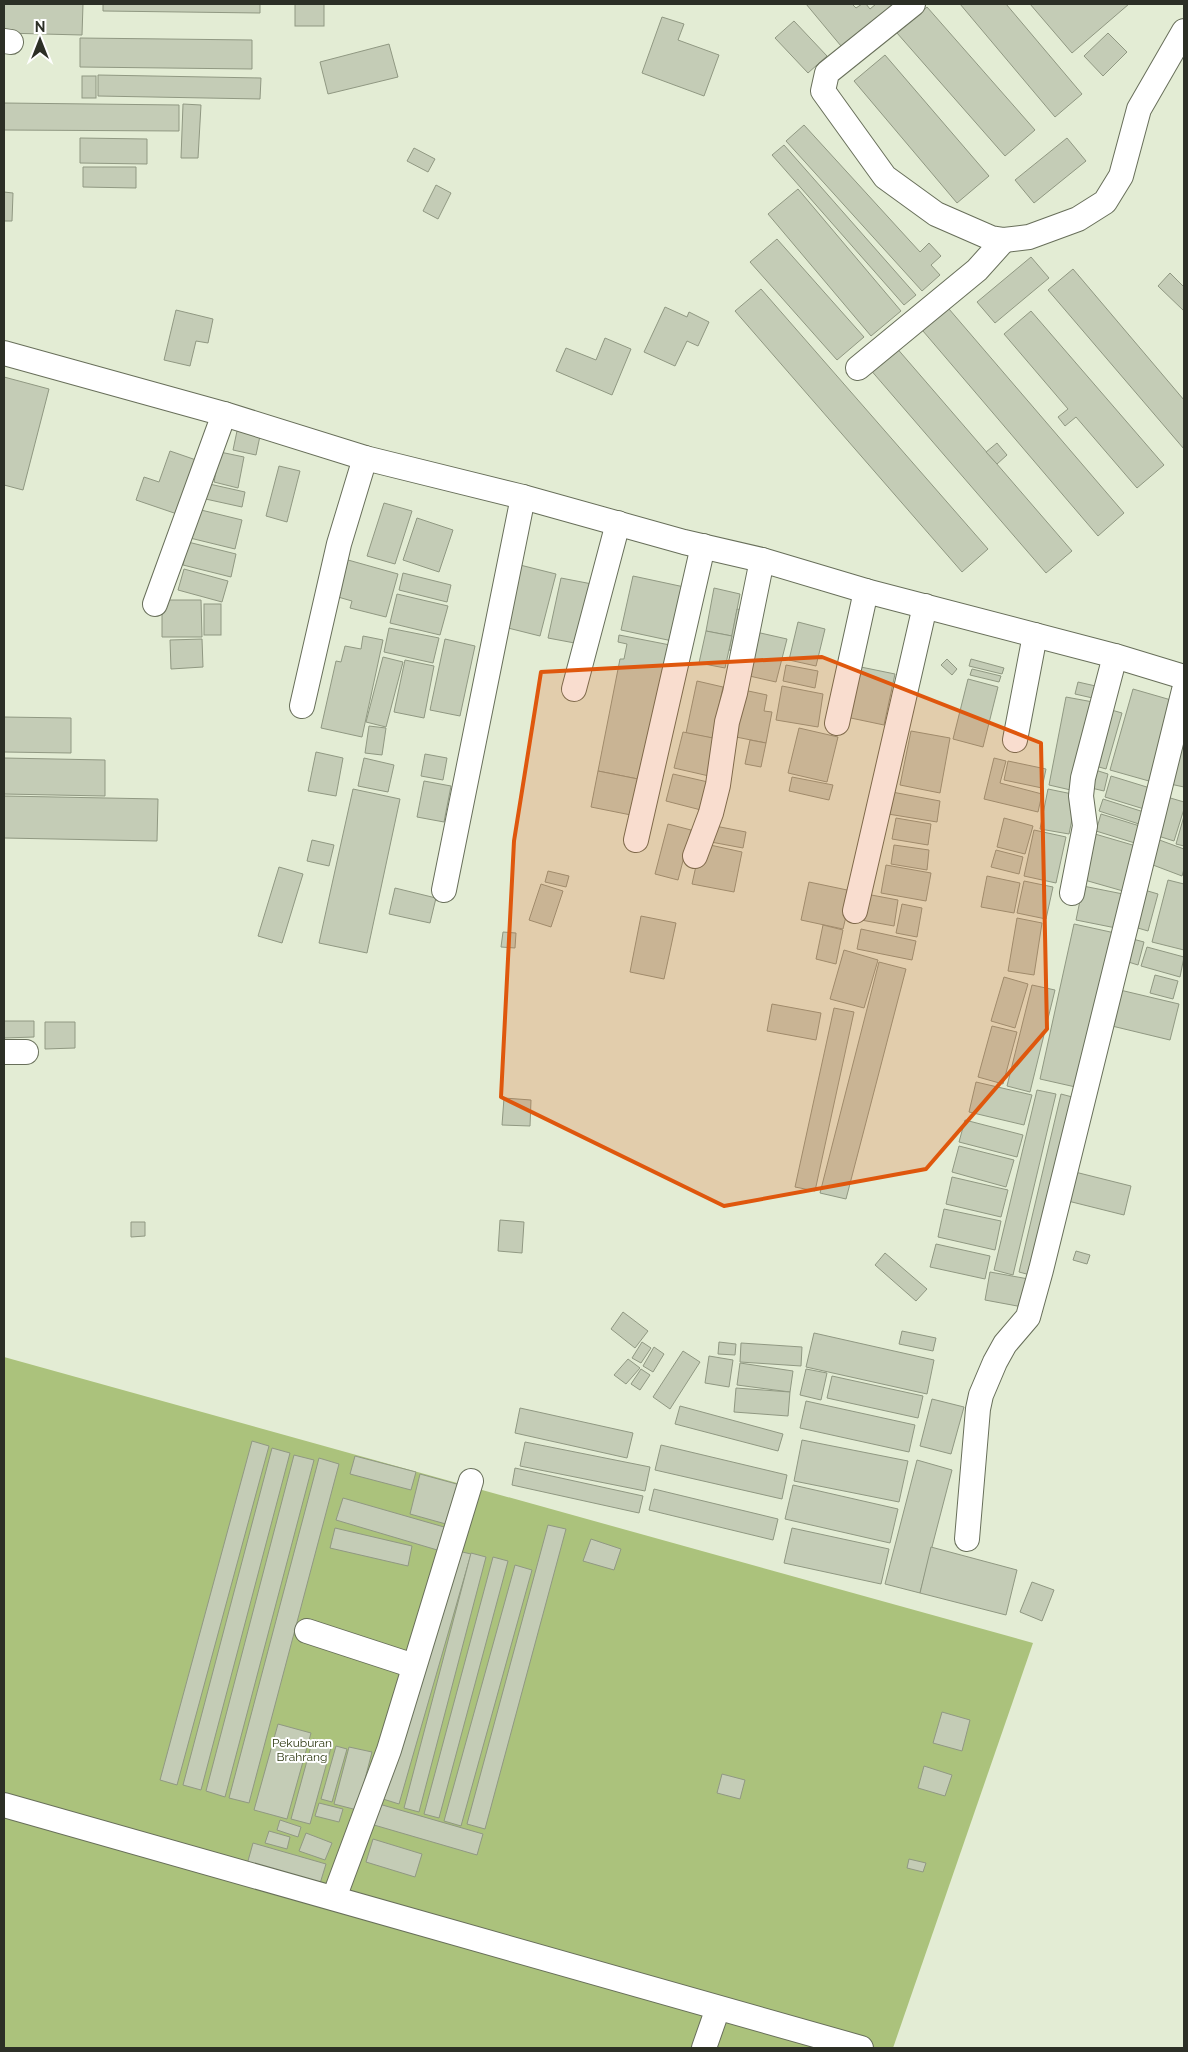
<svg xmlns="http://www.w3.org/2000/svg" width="1188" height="2052" viewBox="0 0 1188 2052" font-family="Raleway,sans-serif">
  <rect width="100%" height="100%" fill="#e3ecd4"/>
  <polygon fill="#abc27c" points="4,1357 1033,1643 893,2048 4,2048"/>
  <g fill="#c4ccb6" stroke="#909882">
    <polygon points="4,4 83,4 82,35 4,33"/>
    <polygon points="103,4 260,4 260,13 103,11"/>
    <rect x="295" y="4" width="29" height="22"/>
    <polygon points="806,4 852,4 856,8 862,4 866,4 870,9 876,4 904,4 846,52"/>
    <polygon points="960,4 1006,4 1082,94 1055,117"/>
    <polygon points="1030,4 1129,4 1072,53"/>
    <polygon points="927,7 1035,130 1005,156 897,33"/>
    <polygon points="662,17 684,24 678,40 719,55 704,96 642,73"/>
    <polygon points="794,21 827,56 808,73 775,38"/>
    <polygon points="1108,33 1127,52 1103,76 1084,56"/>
    <polygon points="80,38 252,40 252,69 80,67"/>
    <polygon points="389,44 398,77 328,94 320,62"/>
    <polygon points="885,55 989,176 957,203 854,81"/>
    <polygon points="98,75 261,78 260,99 98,96"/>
    <rect x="82" y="76" width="14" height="22"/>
    <polygon points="4,103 179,105 179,131 4,130"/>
    <polygon points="183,104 201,105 198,158 181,158"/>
    <polygon points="804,125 920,252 929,243 941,256 931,265 940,275 922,291 786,141"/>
    <polygon points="80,138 147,139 147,164 80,163"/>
    <polygon points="1067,138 1086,161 1034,203 1015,180"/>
    <polygon points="784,145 916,295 904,305 772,155"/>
    <polygon points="414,148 435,159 428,172 407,161"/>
    <polygon points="83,167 136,167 136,188 83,187"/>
    <polygon points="436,185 451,193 438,219 423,211"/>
    <polygon points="798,189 901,311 871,336 768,214"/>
    <polygon points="4,192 13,193 12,221 4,221"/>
    <polygon points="777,239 864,337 837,360 750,262"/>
    <polygon points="1031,257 1049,278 995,323 977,302"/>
    <polygon points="1073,269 1184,400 1184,449 1048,290"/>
    <polygon points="1170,273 1184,287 1184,311 1158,286"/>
    <polygon points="761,289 988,549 962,572 735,311"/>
    <polygon points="943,302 1124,513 1098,536 917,324"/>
    <polygon points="665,307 687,317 689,312 709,322 698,346 687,341 675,366 644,352"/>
    <polygon points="176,310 213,319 208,343 196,341 190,366 164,360"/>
    <polygon points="1031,311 1164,465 1137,488 1076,417 1065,426 1058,417 1068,409 1004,334"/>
    <polygon points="605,338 631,349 612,395 556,371 566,348 596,360"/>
    <polygon points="895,346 1072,551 1046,573 869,368"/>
    <polygon points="4,377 49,389 23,490 4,485"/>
    <polygon points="237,431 260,436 256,455 233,450"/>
    <polygon points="997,443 1007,455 997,464 986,452"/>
    <polygon points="170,451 199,461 180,515 136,500 144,477 159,482"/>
    <polygon points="220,452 244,457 238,488 214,482"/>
    <polygon points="279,466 300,471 287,522 266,516"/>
    <polygon points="205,483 245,492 242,507 201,498"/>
    <polygon points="384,503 412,511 395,564 367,556"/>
    <polygon points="197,509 242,520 235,549 190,538"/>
    <polygon points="417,518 453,530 439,572 403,560"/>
    <polygon points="188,542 236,554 231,577 183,565"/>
    <polygon points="348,560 398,574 386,617 350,608 352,601 338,597"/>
    <polygon points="520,565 556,574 540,636 504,627"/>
    <polygon points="184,569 228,581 222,602 178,590"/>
    <polygon points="403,573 451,585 447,602 399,590"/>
    <polygon points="633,576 689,588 677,642 621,630"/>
    <polygon points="561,578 592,584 580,644 548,638"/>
    <polygon points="714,588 740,594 732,636 706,631"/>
    <polygon points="397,594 448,606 440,635 390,623"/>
    <polygon points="162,600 201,600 202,637 162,637"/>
    <rect x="204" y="604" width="17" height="31"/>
    <polygon points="737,609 748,611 740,652 729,650"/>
    <polygon points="798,622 825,629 816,666 789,660"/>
    <polygon points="389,628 439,638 433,663 384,652"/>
    <polygon points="706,631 732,636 725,668 699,663"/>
    <polygon points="756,632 787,639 776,682 745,675"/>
    <polygon points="619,635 670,645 643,780 598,771 620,659 624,659 627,644 618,642"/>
    <polygon points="363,636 383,640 362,737 321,728 336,661 341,662 345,646 361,649"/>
    <polygon points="202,639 203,667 171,669 170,640"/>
    <polygon points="445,639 475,646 460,716 430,710"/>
    <polygon points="383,657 403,662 386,727 366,722"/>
    <polygon points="947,659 957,669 952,675 941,665"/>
    <polygon points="971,659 1004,668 1002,674 969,666"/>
    <polygon points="405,660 434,666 424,718 394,712"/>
    <polygon points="786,665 818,671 815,688 783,681"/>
    <polygon points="856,666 895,674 884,725 846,717"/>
    <polygon points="972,669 1001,676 999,682 970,675"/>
    <polygon points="968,679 998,687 983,747 953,739"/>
    <polygon points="697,681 723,687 712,738 686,733"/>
    <polygon points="1078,682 1100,687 1097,699 1075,694"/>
    <polygon points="782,686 823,694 818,727 776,720"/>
    <polygon points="739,689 767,695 764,711 772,712 766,743 736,737"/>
    <polygon points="1133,689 1178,702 1156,783 1110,770"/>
    <polygon points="1066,697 1093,702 1075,791 1049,785"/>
    <polygon points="1108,709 1122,713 1106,769 1092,765"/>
    <polygon points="4,717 71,718 71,753 4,752"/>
    <polygon points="1184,722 1184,787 1170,784"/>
    <polygon points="369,726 386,728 382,755 365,753"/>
    <polygon points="799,728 838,737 827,782 788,773"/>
    <polygon points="911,731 950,738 940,793 900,785"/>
    <polygon points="683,732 718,739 709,776 674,768"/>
    <polygon points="750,740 766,743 761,767 745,764"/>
    <polygon points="316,752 343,758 336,796 308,791"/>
    <polygon points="425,754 447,758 443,780 421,776"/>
    <polygon points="4,758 105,760 105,796 4,794"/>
    <polygon points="364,758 394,765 388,792 358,786"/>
    <polygon points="994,758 1006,761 1000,783 1042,794 1038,812 984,799"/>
    <polygon points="1008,761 1046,769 1042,788 1004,780"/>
    <polygon points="1092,769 1108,774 1104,791 1087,787"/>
    <polygon points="598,771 643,780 636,816 591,807"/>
    <polygon points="673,774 708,782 701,810 666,801"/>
    <polygon points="1111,776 1150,788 1144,809 1105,797"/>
    <polygon points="792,777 833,785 829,800 789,791"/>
    <polygon points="424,781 451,786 444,822 417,817"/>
    <polygon points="353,789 400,799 367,953 319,943"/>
    <polygon points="1048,789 1077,795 1069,834 1040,829"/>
    <polygon points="892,792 940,801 937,822 888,814"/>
    <polygon points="4,796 158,799 157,841 4,838"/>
    <polygon points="1167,797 1184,802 1184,809 1174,841 1155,835"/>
    <polygon points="1103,799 1147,813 1142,825 1099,811"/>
    <polygon points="1101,814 1143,827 1138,844 1096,831"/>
    <polygon points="1184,816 1184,846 1176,844"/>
    <polygon points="896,818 931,824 928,845 892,839"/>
    <polygon points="1004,818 1033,826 1025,854 997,847"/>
    <polygon points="668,824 691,830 678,880 655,874"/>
    <polygon points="715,826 746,832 743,848 711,842"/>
    <polygon points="1034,830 1066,837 1056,883 1024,876"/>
    <polygon points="1095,834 1136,846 1123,891 1081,879"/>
    <polygon points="1154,838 1184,849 1184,869 1182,876 1145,862"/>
    <polygon points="312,840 334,845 329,866 307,861"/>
    <polygon points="701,843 742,852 734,892 692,884"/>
    <polygon points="894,845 929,850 927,870 891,864"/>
    <polygon points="996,850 1023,857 1019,874 991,867"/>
    <polygon points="886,865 931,873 926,901 881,893"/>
    <polygon points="279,867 303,874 282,943 258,936"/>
    <polygon points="548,871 569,876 566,887 545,882"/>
    <polygon points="987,876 1020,883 1014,913 981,907"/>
    <polygon points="1168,880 1184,884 1184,950 1152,942"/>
    <polygon points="1024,881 1053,887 1046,919 1017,913"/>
    <polygon points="809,882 852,891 843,929 801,920"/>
    <polygon points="541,884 563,891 551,927 529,920"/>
    <polygon points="1083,886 1123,894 1116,928 1076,920"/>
    <polygon points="395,888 436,898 430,923 389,914"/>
    <polygon points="1141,889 1158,894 1148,931 1131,926"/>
    <polygon points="866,894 898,900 894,926 861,920"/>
    <polygon points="902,904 922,908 917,937 896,933"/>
    <polygon points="641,916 676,923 664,979 630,972"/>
    <polygon points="1017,918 1042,923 1034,975 1008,971"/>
    <polygon points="1074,924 1115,933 1080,1088 1040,1079"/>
    <polygon points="823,925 843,930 836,964 816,959"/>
    <polygon points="861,929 916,941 912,960 857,949"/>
    <polygon points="503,932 516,933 515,948 501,947"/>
    <polygon points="1129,938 1144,942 1138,965 1122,960"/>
    <polygon points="1147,947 1184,957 1180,977 1141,966"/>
    <polygon points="844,950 878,960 864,1008 830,999"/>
    <polygon points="879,962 906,969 846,1199 820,1193"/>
    <polygon points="1155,975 1178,981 1173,999 1150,993"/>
    <polygon points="1004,977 1028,984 1015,1028 991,1021"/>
    <polygon points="1032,985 1055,990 1030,1092 1007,1086"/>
    <polygon points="1120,990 1179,1004 1170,1040 1112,1026"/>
    <polygon points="772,1004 821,1013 816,1040 767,1031"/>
    <polygon points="834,1008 854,1012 815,1191 795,1187"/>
    <polygon points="4,1021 34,1021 34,1037 4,1038"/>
    <polygon points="45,1022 75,1022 75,1048 45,1049"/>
    <polygon points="992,1026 1017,1032 1003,1084 978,1077"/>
    <polygon points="976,1082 1032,1095 1024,1125 969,1112"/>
    <polygon points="1037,1090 1056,1094 1013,1275 994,1270"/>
    <polygon points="1061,1094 1076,1098 1034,1276 1019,1272"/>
    <polygon points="504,1098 531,1100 530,1126 502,1125"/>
    <polygon points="965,1120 1023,1135 1017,1157 959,1142"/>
    <polygon points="959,1146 1014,1160 1006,1187 952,1172"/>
    <polygon points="1071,1171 1131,1186 1124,1215 1064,1200"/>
    <polygon points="952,1177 1008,1190 1001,1217 946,1204"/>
    <polygon points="944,1209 1001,1221 995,1250 938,1237"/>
    <polygon points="500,1220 524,1222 522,1253 498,1251"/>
    <polygon points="131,1222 145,1222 145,1236 131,1237"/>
    <polygon points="936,1244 990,1256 985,1279 930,1267"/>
    <polygon points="1076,1251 1090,1255 1087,1264 1073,1260"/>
    <polygon points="885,1253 927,1289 916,1301 875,1265"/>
    <polygon points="990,1272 1034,1280 1028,1308 985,1300"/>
    <polygon points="623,1312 648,1331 635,1348 611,1329"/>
    <polygon points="902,1331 936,1338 933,1351 899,1344"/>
    <polygon points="814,1333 934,1360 927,1394 806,1367"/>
    <polygon points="642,1342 651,1348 641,1363 632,1358"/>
    <polygon points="719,1342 736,1344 735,1355 718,1354"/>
    <polygon points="741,1343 802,1347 801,1366 740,1362"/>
    <polygon points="654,1347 664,1354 653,1372 643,1366"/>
    <polygon points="683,1351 700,1362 670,1409 653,1397"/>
    <polygon points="709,1356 733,1360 729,1387 705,1383"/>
    <polygon points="628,1359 640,1368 626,1384 614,1375"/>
    <polygon points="740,1363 793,1371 790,1392 737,1385"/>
    <polygon points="641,1369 650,1375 640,1390 631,1384"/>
    <polygon points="806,1369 827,1373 821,1400 800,1395"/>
    <polygon points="832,1376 923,1396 918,1418 827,1398"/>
    <polygon points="736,1388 790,1392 788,1416 734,1412"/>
    <polygon points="932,1399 964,1407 951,1454 920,1446"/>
    <polygon points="806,1401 915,1425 909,1452 800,1428"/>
    <polygon points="680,1406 783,1434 778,1451 675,1424"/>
    <polygon points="520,1408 633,1433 627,1458 515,1433"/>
    <polygon points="802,1440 908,1461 899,1502 794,1481"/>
    <polygon points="252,1441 269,1446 177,1785 160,1780"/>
    <polygon points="525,1442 650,1467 645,1491 520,1466"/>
    <polygon points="661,1445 787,1475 782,1499 655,1470"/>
    <polygon points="272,1448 290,1453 201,1790 183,1785"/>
    <polygon points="294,1455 314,1460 225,1797 206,1791"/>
    <polygon points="355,1456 416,1472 411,1490 350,1474"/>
    <polygon points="319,1458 339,1464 249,1803 229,1798"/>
    <polygon points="917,1460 952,1470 920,1593 885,1584"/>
    <polygon points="515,1468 643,1496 639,1513 512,1485"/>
    <polygon points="420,1474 464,1486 453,1526 410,1514"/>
    <polygon points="793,1485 898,1509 890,1543 785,1519"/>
    <polygon points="654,1489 778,1519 773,1540 649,1510"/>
    <polygon points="343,1498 451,1529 444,1552 336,1520"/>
    <polygon points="548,1525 566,1529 485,1829 467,1824"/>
    <polygon points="335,1528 412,1546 408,1566 330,1548"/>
    <polygon points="792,1528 889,1549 881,1584 784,1563"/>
    <polygon points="591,1539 621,1549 614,1570 583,1561"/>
    <polygon points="931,1547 1017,1570 1006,1615 920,1593"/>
    <polygon points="454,1550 471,1554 399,1804 383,1799"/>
    <polygon points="471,1553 486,1557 419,1812 404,1808"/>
    <polygon points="493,1557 508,1561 439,1818 424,1814"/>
    <polygon points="515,1565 532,1570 461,1826 444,1821"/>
    <polygon points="1032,1582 1054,1590 1042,1621 1020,1612"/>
    <polygon points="942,1712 970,1720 962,1751 933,1743"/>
    <polygon points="278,1724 311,1733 287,1819 254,1810"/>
    <polygon points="313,1739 332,1744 310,1824 291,1819"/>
    <polygon points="336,1746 347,1749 332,1802 321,1799"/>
    <polygon points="349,1747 372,1752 357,1810 334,1804"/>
    <polygon points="924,1766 952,1775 945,1796 918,1788"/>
    <polygon points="722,1774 745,1780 740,1799 717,1793"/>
    <polygon points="319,1803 343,1809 339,1822 315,1816"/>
    <polygon points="379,1804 483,1834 477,1855 374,1825"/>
    <polygon points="280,1820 301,1827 298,1837 277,1830"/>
    <polygon points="269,1831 290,1837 287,1849 265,1843"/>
    <polygon points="306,1833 332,1843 325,1860 299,1851"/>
    <polygon points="373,1839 422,1854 415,1877 366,1862"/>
    <polygon points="253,1843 326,1864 318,1890 246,1868"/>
    <polygon points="909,1859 926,1863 923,1872 907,1868"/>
  </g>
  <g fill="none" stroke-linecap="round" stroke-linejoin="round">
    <defs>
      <g id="minor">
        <polyline points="913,4 827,73 823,91 885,177 936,214 991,238 1004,240 1029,237 1078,219 1105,202 1121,176 1139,109 1184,31"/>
        <polyline points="4,41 11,42"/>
        <polyline points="4,353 224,414 365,458 523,497 684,542 762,560 866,591 1115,656 1184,677"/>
        <polyline points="858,368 977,270 1004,240"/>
        <polyline points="155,604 224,414"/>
        <polyline points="574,689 618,523"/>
        <polyline points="302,706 339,544 365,458"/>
        <polyline points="837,723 866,591"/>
        <polyline points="1015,740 1035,635"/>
        <polyline points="636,840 703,546"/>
        <polyline points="695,856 711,813 718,785 727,722 735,693 762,560"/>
        <polyline points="444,890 523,497"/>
        <polyline points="1072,893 1085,826 1081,796 1083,778 1115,656"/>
        <polyline points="855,911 925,606"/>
        <polyline points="4,1052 26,1052"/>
        <polyline points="967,1539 978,1409 981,1395 995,1362 1005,1344 1028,1317 1041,1270 1184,690"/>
        <polyline points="307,1631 414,1666"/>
        <polyline points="4,1805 861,2048"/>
        <polyline points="334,1898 389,1750 471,1481"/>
        <polyline points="704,2048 718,2008"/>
      </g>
    </defs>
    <use href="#minor" stroke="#686f5a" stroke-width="26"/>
    <use href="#minor" stroke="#fff" stroke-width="24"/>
  </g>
  <path fill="#df570d" fill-opacity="0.2" stroke="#df570d" stroke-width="4" stroke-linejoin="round" d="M822,657L1041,743L1047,1029L926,1169L724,1206L501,1097L514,841L541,672Z"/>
  <g text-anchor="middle" stroke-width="4" stroke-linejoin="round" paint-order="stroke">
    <g font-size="12" fill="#2f3a13" stroke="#fff">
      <text x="302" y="1747">Pekuburan<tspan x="302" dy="14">Brahrang</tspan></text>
    </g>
  </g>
  <rect width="1188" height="2052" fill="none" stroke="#2c2f26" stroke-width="10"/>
  <g transform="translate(40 40)" stroke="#ffffff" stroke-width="4" paint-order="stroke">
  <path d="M0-4L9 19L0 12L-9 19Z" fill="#2c2f26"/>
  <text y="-8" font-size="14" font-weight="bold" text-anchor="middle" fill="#2c2f26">N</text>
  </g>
</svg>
